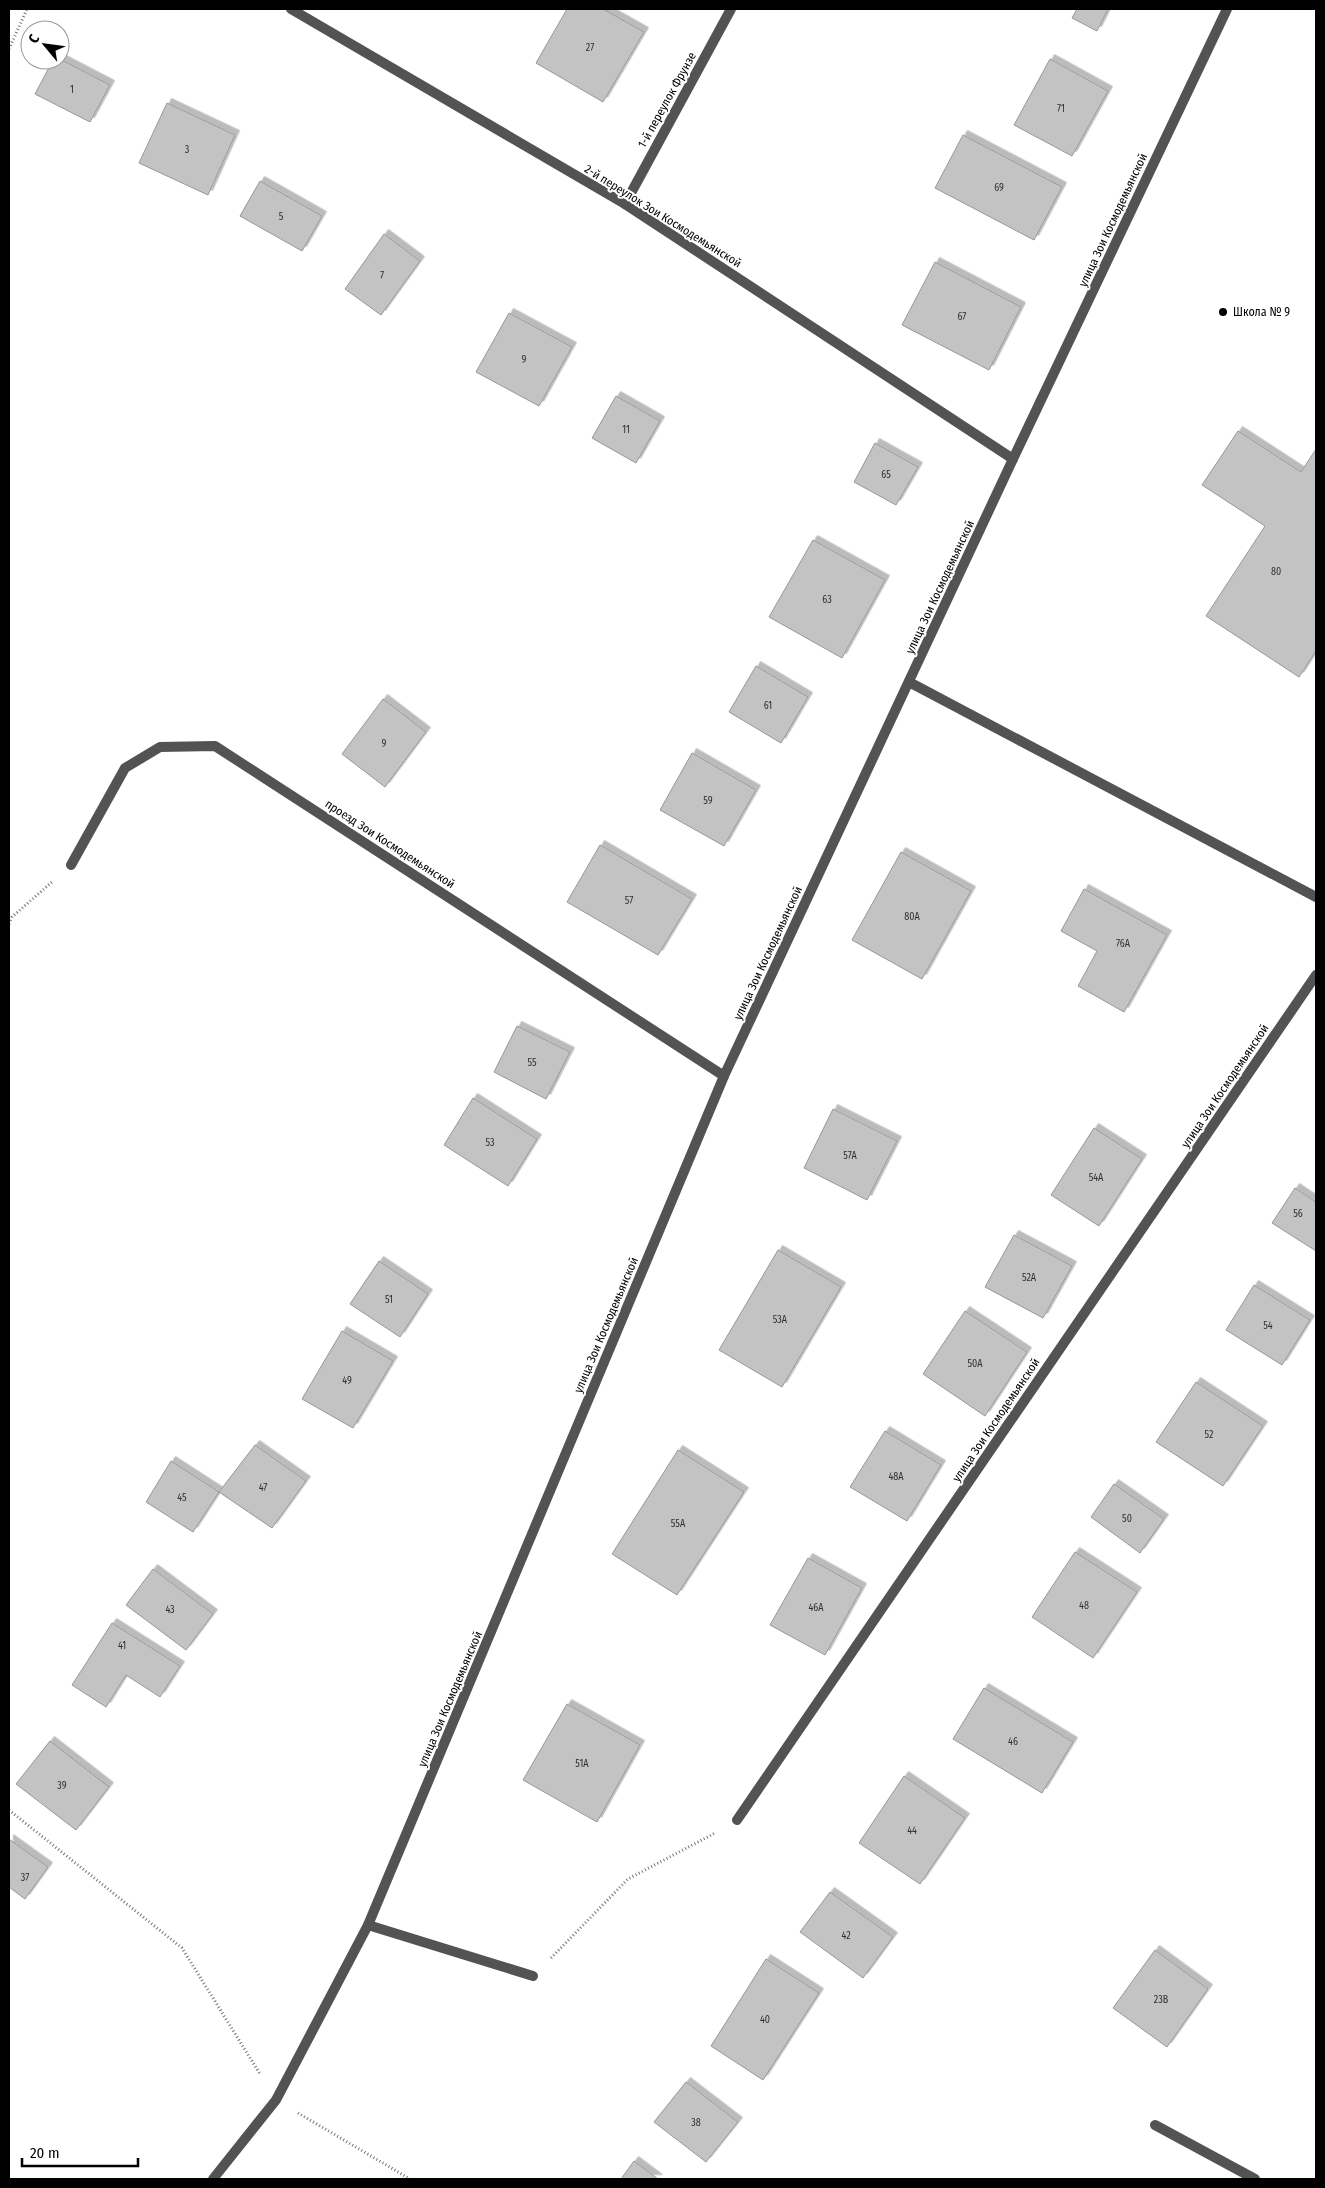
<svg xmlns="http://www.w3.org/2000/svg" width="1325" height="2188" viewBox="0 0 1325 2188" font-family="'Fira Sans Condensed',sans-serif">
  <defs>
    <filter id="shadow"><feDropShadow dx="4.5" dy="-4.5" stdDeviation="0" flood-color="#0004"/></filter>
  </defs>
  <rect width="100%" height="100%" fill="#fff"/>
  <g fill="#c3c3c3" stroke="#979797" filter="url(#shadow)">
    <polygon points="567,9 603,9 644,32 603,102 536,63"/>
    <polygon points="1077,9 1108,9 1097,31 1072,18"/>
    <polygon points="60,59 110,85 90,122 35,94 53,60"/>
    <polygon points="1050,59 1108,91 1072,156 1014,125"/>
    <polygon points="167,103 235,135 208,195 139,163"/>
    <polygon points="963,135 1062,187 1034,240 935,188"/>
    <polygon points="260,181 322,216 302,251 240,216"/>
    <polygon points="384,234 420,261 381,315 345,289"/>
    <polygon points="935,262 1021,307 989,370 902,325"/>
    <polygon points="509,313 572,347 539,406 476,372"/>
    <polygon points="616,396 660,421 636,463 592,438"/>
    <polygon points="1238,431 1301,472 1316,449 1316,651 1299,677 1206,616 1265,526 1202,485"/>
    <polygon points="875,443 918,467 896,505 854,482"/>
    <polygon points="813,540 885,580 842,658 769,617"/>
    <polygon points="756,666 808,697 781,743 729,712"/>
    <polygon points="383,699 426,732 385,787 342,754"/>
    <polygon points="692,753 756,790 724,846 660,810"/>
    <polygon points="600,845 692,899 658,955 567,902"/>
    <polygon points="901,852 971,891 922,979 852,940"/>
    <polygon points="1084,889 1167,935 1124,1012 1078,986 1097,951 1061,931"/>
    <polygon points="517,1026 570,1052 546,1099 494,1072"/>
    <polygon points="473,1098 537,1139 508,1186 444,1145"/>
    <polygon points="833,1109 897,1141 867,1200 804,1168"/>
    <polygon points="1094,1128 1142,1159 1099,1226 1051,1195"/>
    <polygon points="1295,1188 1316,1202 1316,1251 1272,1223"/>
    <polygon points="1014,1235 1072,1266 1043,1318 985,1287"/>
    <polygon points="778,1250 841,1287 782,1387 719,1350"/>
    <polygon points="379,1261 428,1294 400,1337 350,1304"/>
    <polygon points="1254,1285 1310,1320 1282,1365 1226,1330"/>
    <polygon points="965,1311 1027,1352 985,1416 923,1374"/>
    <polygon points="342,1331 393,1361 353,1428 302,1399"/>
    <polygon points="1196,1382 1263,1426 1223,1486 1156,1442"/>
    <polygon points="885,1431 941,1465 907,1521 850,1487"/>
    <polygon points="255,1445 306,1481 272,1528 219,1492"/>
    <polygon points="678,1450 744,1492 677,1595 612,1554"/>
    <polygon points="171,1461 219,1492 193,1532 146,1502"/>
    <polygon points="1114,1484 1164,1519 1140,1553 1091,1517"/>
    <polygon points="1075,1552 1137,1592 1093,1658 1032,1617"/>
    <polygon points="808,1558 862,1588 825,1655 770,1625"/>
    <polygon points="153,1569 213,1614 186,1650 126,1605"/>
    <polygon points="112,1623 180,1666 160,1697 126,1675 106,1707 72,1685"/>
    <polygon points="984,1688 1073,1742 1042,1793 953,1739"/>
    <polygon points="567,1704 640,1745 597,1822 523,1780"/>
    <polygon points="50,1741 109,1787 76,1830 16,1784"/>
    <polygon points="904,1776 965,1818 920,1884 859,1843"/>
    <polygon points="9,1839 48,1867 25,1899 9,1887"/>
    <polygon points="830,1892 893,1937 863,1978 800,1932"/>
    <polygon points="1155,1950 1208,1989 1167,2047 1113,2008"/>
    <polygon points="766,1959 819,1993 763,2080 711,2046"/>
    <polygon points="686,2082 738,2122 706,2162 654,2122"/>
    <polygon points="634,2161 658,2179 621,2179"/>
  </g>
  <g fill="none" stroke-linecap="round" stroke-linejoin="round">
    <g stroke="#757575" stroke-width="3" stroke-dasharray="1 2.5" stroke-linecap="butt">
      <polyline points="9,49 27,9"/>
      <polyline points="9,924 12,917 53,881"/>
      <polyline points="9,1810 182,1948 260,2074"/>
      <polyline points="551,1958 628,1879 715,1833"/>
      <polyline points="298,2113 410,2179"/>
    </g>
    <g stroke="#535353" stroke-width="10">
      <polyline points="368,1925 533,1976"/>
      <polyline points="1155,2125 1255,2179"/>
    </g>
    <g stroke="#535353" stroke-width="10">
      <polyline points="291,9 625,204 1013,459"/>
      <polyline points="625,204 731,9"/>
      <polyline points="909,682 1316,897"/>
      <polyline points="71,865 125,768 160,747 215,746 724,1076"/>
      <polyline points="737,1820 1316,975"/>
    </g>
    <polyline stroke="#535353" stroke-width="10" points="213,2179 276,2100 368,1925 724,1076 1013,459 1227,9"/>
  </g>
  <circle fill="#000" stroke="#fff" stroke-width="2" cx="1223" cy="312" r="5"/>
  <g text-anchor="middle" stroke-width="4" stroke-linejoin="round" paint-order="stroke">
    <g font-size="10" fill="#313131">
      <text x="590" y="51">27</text>
      <text x="72" y="93">1</text>
      <text x="1061" y="112">71</text>
      <text x="187" y="153">3</text>
      <text x="999" y="191">69</text>
      <text x="281" y="220">5</text>
      <text x="382" y="279">7</text>
      <text x="962" y="320">67</text>
      <text x="524" y="363">9</text>
      <text x="626" y="433">11</text>
      <text x="886" y="478">65</text>
      <text x="1276" y="575">80</text>
      <text x="827" y="603">63</text>
      <text x="768" y="709">61</text>
      <text x="384" y="747">9</text>
      <text x="708" y="804">59</text>
      <text x="629" y="904">57</text>
      <text x="912" y="920">80А</text>
      <text x="1123" y="947">76А</text>
      <text x="532" y="1066">55</text>
      <text x="490" y="1146">53</text>
      <text x="850" y="1159">57А</text>
      <text x="1096" y="1181">54А</text>
      <text x="1298" y="1217">56</text>
      <text x="1029" y="1281">52А</text>
      <text x="389" y="1303">51</text>
      <text x="780" y="1323">53А</text>
      <text x="1268" y="1329">54</text>
      <text x="975" y="1367">50А</text>
      <text x="347" y="1384">49</text>
      <text x="1209" y="1438">52</text>
      <text x="896" y="1480">48А</text>
      <text x="263" y="1491">47</text>
      <text x="182" y="1501">45</text>
      <text x="1127" y="1522">50</text>
      <text x="678" y="1527">55А</text>
      <text x="1084" y="1609">48</text>
      <text x="816" y="1611">46А</text>
      <text x="170" y="1613">43</text>
      <text x="122" y="1649">41</text>
      <text x="1013" y="1745">46</text>
      <text x="582" y="1767">51А</text>
      <text x="62" y="1789">39</text>
      <text x="912" y="1834">44</text>
      <text x="25" y="1881">37</text>
      <text x="846" y="1939">42</text>
      <text x="1161" y="2003">23В</text>
      <text x="765" y="2023">40</text>
      <text x="696" y="2126">38</text>
    </g>
    <g font-size="12" fill="#000" stroke="#fff">
      <text transform="translate(667 100) rotate(-61)" y="4">1-й переулок Фрунзе</text>
      <text transform="translate(663 216) rotate(32)" y="4">2-й переулок Зои Космодемьянской</text>
      <text transform="translate(1113 220) rotate(-65)" y="4">улица Зои Космодемьянской</text>
      <text transform="translate(940 587) rotate(-65)" y="4">улица Зои Космодемьянской</text>
      <text transform="translate(390 844) rotate(33)" y="4">проезд Зои Космодемьянской</text>
      <text transform="translate(768 953) rotate(-65)" y="4">улица Зои Космодемьянской</text>
      <text transform="translate(1225 1086) rotate(-56)" y="4">улица Зои Космодемьянской</text>
      <text transform="translate(606 1325) rotate(-67)" y="4">улица Зои Космодемьянской</text>
      <text transform="translate(996 1420) rotate(-56)" y="4">улица Зои Космодемьянской</text>
      <text transform="translate(450 1699) rotate(-67)" y="4">улица Зои Космодемьянской</text>
    </g>
    <g font-size="12" fill="#000" stroke="#fff" text-anchor="start">
      <text x="1233" y="316">Школа № 9</text>
    </g>
  </g>
  <rect width="1325" height="2188" fill="none" stroke="#000000" stroke-width="20"/>
  <g transform="translate(45 45) rotate(299)"><circle r="24" fill="#ffffff" stroke="#999999"/>
  <path d="M0-4L9 19L0 12L-9 19Z" fill="#000000"/>
  <text y="-8" font-size="14" font-weight="bold" text-anchor="middle" fill="#000000">С</text>
  </g>
  <path d="M22 2158v8h116v-8" fill="none" stroke="#000000" stroke-width="2.5"/>
  <text x="30" y="2158" font-size="15" fill="#000000" stroke="#ffffff" stroke-width="4" paint-order="stroke">20 m</text>
</svg>
